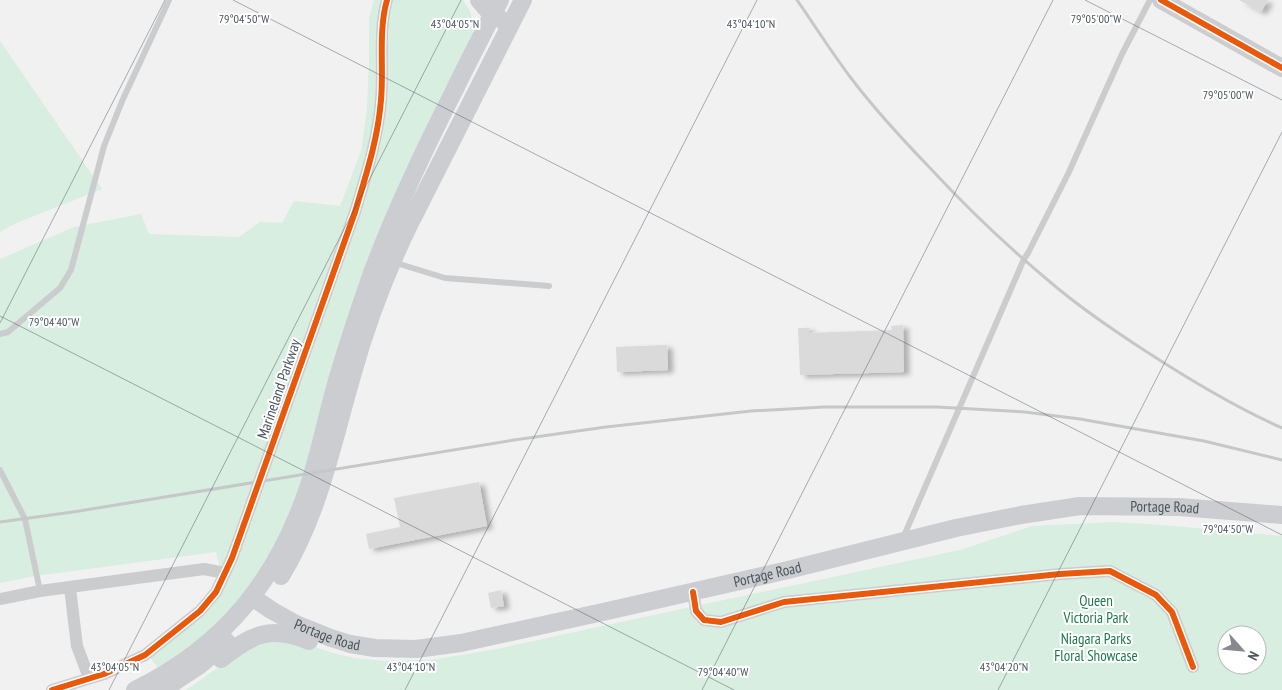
<svg xmlns="http://www.w3.org/2000/svg" width="1282" height="690" viewBox="0 0 1282 690" font-family="'PT Sans Narrow',sans-serif">
  <defs>
    <filter id="shadow"><feDropShadow dx="5.5" dy="3" stdDeviation="2.5" flood-color="#0004"/></filter>
  </defs>
  <rect width="100%" height="100%" fill="#f1f1f1"/>
  <g fill="#d7eee0" fill-rule="evenodd">
    <polygon points="374,0 463,0 471,13 473,32 469,50 453,80 304,482 268,564 237,606 199,643 160,670 148,655 224,585 216,552 35,576 0,583 0,259 74,227 141,214 149,234 239,237 260,222 282,223 294,201 340,206 361,151 367,108 369,62 369,18"/>
    <polygon points="0,41 102,189 14,224 0,232"/>
    <path d="M1113,522L1162,525L1282,536V690H186L216,669L230,657L255,641L292,639L333,653L354,658L386,661L431,660L497,649L658,614L960,550L1032,526ZM1227,635H1257V665H1227Z"/>
  </g>
  <g fill="#dadadb" filter="url(#shadow)">
    <polygon points="1239,0 1268,0 1261,12"/>
    <polygon points="903,325 904,372 800,375 798,328 809,328 809,333 892,330 891,326"/>
    <polygon points="667,345 668,370 617,372 616,347"/>
    <polygon points="479,482 487,526 369,549 366,534 400,527 394,498"/>
    <polygon points="501,590 504,606 491,608 488,593"/>
  </g>
  <g fill="none" stroke-linecap="round" stroke-linejoin="round">
    <g stroke="#cbccce" stroke-width="6">
      <polyline points="393,262 445,278 549,286"/>
      <polyline points="0,334 8,332 60,288 71,270 104,146 123,99 169,0"/>
      <polyline points="0,470 25,519 40,591"/>
      <polyline points="903,538 1024,259 1028,253 1068,174 1122,54 1150,0"/>
    </g>
    <g stroke="#cbccce" stroke-width="12">
      <polyline points="70,588 77,646 89,678"/>
      <polyline points="693,592 696,611 704,620 721,622 784,602 1060,574 1110,571 1156,595 1172,612 1193,667"/>
      <polyline points="0,599 40,591 204,569 225,573"/>
      <path d="M52,690L104,674L145,655L200,611L216,592L232,558L355,212C366,175 378,139 381,100C384,67 378,32 387,0"/>
    </g>
    <g stroke="#cbcdd0" stroke-width="18">
      <polyline points="479,0 492,15 502,20"/>
      <polyline points="1161,0 1282,68"/>
      <path d="M281,576C319,514 332,445 352,376C366,325 385,275 408,227L523,0"/>
      <path id="s1" d="M252,597L271,610L296,624L331,638L350,644L375,648L416,649L461,643L603,612L788,570L956,528L1021,515L1080,506L1179,507L1282,515"/>
      <path d="M221,659C252,634 270,625 309,641"/>
      <path d="M135,690C225,646 278,579 309,485C319,455 325,425 333,395C344,354 358,313 372,273C395,211 423,152 453,93C468,62 484,31 500,0"/>
      <polyline points="162,690 200,665 227,642"/>
    </g>
    <g stroke="#c6c7c8" stroke-width="3">
      <path d="M797,0C815,26 832,53 851,78C875,110 903,140 931,169C968,209 1007,246 1049,281C1079,307 1113,330 1147,352C1190,380 1235,407 1282,428"/>
      <polyline points="0,522 73,512 514,440 606,427 751,411 824,407 937,407 1025,412 1080,419 1204,441 1282,460"/>
    </g>
    <defs>
      <g id="cycleway">
        <polyline points="1161,0 1282,68"/>
        <polyline points="693,592 696,611 704,620 721,622 784,602 1060,574 1110,571 1156,595 1172,612 1193,667"/>
        <path d="M52,690L104,674L145,655L200,611L216,592L232,558L355,212C366,175 378,139 381,100C384,67 378,32 387,0"/>
      </g>
    </defs>
    <use href="#cycleway" stroke="#fff" stroke-width="9"/>
    <use href="#cycleway" stroke="#e8590c" stroke-width="6"/>
  </g>
  <path fill="none" stroke="#49535c" stroke-width="1" stroke-opacity="0.45" d="M233,0L1282,535M1085,0L1282,100M0,316L734,690M0,323L165,0M109,690L461,0M405,690L757,0M702,690L1053,0M998,690L1282,132"/>
  <g text-anchor="middle" stroke-width="4" stroke-linejoin="round" paint-order="stroke">
    <g font-size="15" fill="#49535c" stroke="#fff">
      <text transform="translate(279 389) rotate(-71)" y="5">Marineland Parkway</text>
      <text dy="5" stroke="none"><textPath href="#s1" startOffset="940">Portage Road</textPath></text>
      <text dy="5" stroke="none"><textPath href="#s1" startOffset="535">Portage Road</textPath></text>
      <text dy="5" stroke="none"><textPath href="#s1" startOffset="85">Portage Road</textPath></text>
    </g>
    <g font-size="15" fill="#1d794b" stroke="#fff">
      <text x="1096" y="606">Queen<tspan x="1096" dy="17">Victoria Park</tspan></text>
      <text x="1096" y="644">Niagara Parks<tspan x="1096" dy="17">Floral Showcase</tspan></text>
    </g>
  </g>
  <g font-size="12" text-anchor="middle" fill="#49535c" stroke="#fff" stroke-width="4" stroke-linejoin="round" paint-order="stroke">
    <text x="244" y="23">79°04'50"W</text>
    <text x="1096" y="23">79°05'00"W</text>
    <text x="455" y="28">43°04'05"N</text>
    <text x="751" y="28">43°04'10"N</text>
    <text x="1228" y="99">79°05'00"W</text>
    <text x="54" y="326">79°04'40"W</text>
    <text x="1228" y="533">79°04'50"W</text>
    <text x="115" y="671">43°04'05"N</text>
    <text x="411" y="671">43°04'10"N</text>
    <text x="1004" y="671">43°04'20"N</text>
    <text x="723" y="676">79°04'40"W</text>
  </g>
  <g transform="translate(1242 650) rotate(117)"><circle r="24" fill="#ffffff" stroke="#b6babe"/>
  <path d="M0-4L9 19L0 12L-9 19Z" fill="#848a90"/>
  <text y="-8" font-size="14" font-weight="bold" text-anchor="middle" fill="#49535c">N</text>
  </g>
</svg>
